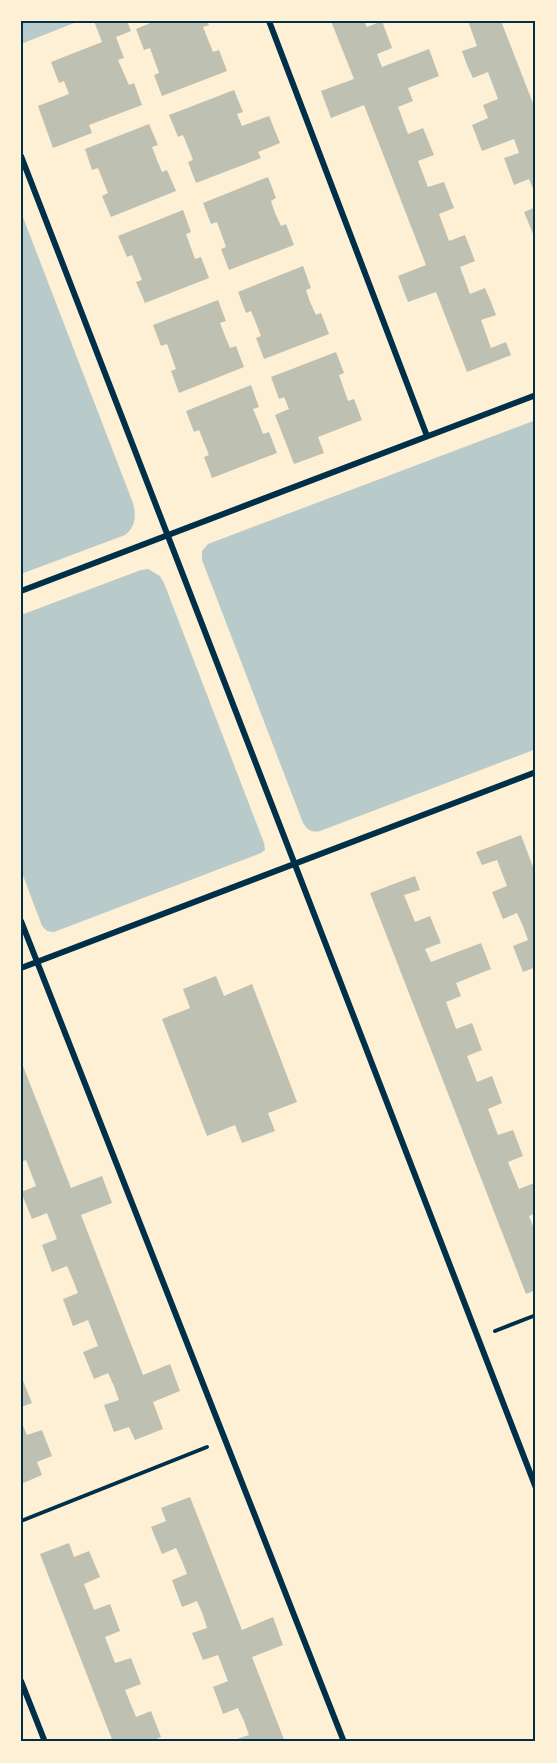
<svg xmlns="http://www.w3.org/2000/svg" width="557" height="1763" viewBox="0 0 557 1763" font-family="Signika,sans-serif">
  <rect width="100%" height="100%" fill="#fdf0d5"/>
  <g fill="#b9caca">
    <polygon points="21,21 79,21 21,44"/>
    <path d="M21,212L133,503C136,516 136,526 125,535L21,574Z"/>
    <path d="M536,420V749L320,831C311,833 308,830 303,823L202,560V551L208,544Z"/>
    <polygon points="148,569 160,576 164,583 264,843 265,850 261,853 54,932 47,931 42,926 21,870 21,615 141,570"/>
  </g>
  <g fill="#bec0b2">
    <polygon points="94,21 127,21 131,31 116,37 124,58 118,60 129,85 134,83 142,105 89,125 92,133 53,148 38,106 69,94 64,81 59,83 51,62 102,42"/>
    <polygon points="155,21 207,21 209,25 203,27 213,52 219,50 227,71 162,96 154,75 159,73 150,48 144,50 136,29"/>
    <polygon points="331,21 364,21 367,27 382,21 392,48 377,54 382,67 429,49 439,76 408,88 413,101 398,107 408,134 423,128 434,155 418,161 428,187 444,182 454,208 439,214 449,241 465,235 475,261 460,267 470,294 485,288 491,302 496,315 481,320 491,348 506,342 511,355 467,372 436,292 408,302 398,276 426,265 364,105 331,118 321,91 354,79"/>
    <polygon points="468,21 501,21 536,111 536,196 529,179 514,185 504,158 519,153 514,139 482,151 472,125 488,118 483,105 498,99 488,72 473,78 467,65 462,51 477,46"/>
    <polygon points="234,90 243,112 237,114 242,126 269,116 280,143 258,152 261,158 196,183 188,162 193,160 188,147 183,135 178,137 169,115"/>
    <polygon points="149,124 158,145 152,147 157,160 162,172 167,170 176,191 111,217 102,196 108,193 98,168 92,170 85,149"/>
    <polygon points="268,177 276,198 271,201 275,213 281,226 286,224 294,245 229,270 221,249 226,247 217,222 211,224 203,203"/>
    <polygon points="536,207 536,241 524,212"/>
    <polygon points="183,210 191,232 186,234 195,259 201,257 209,278 145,303 136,282 142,280 132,255 127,257 118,236"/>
    <polygon points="303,266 311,288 306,290 310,302 316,315 321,313 329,334 264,359 256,338 261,336 256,323 251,311 246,313 238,292"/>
    <polygon points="218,300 226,321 220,323 225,336 230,348 236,346 244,367 179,393 171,371 176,369 167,344 161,346 153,325"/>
    <polygon points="336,352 344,373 339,375 348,401 354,399 362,420 318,437 324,453 294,464 275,415 289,409 284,397 279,399 271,377"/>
    <polygon points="251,385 259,407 253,409 258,421 263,434 269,432 277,453 212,478 204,457 209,455 199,430 194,432 186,411"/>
    <polygon points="521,835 536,875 536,967 523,972 513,946 528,940 523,926 517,913 503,919 492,892 507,886 497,860 482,865 476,852"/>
    <polygon points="415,876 420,890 404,895 415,922 430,916 441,943 425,949 431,962 481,943 491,969 456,983 461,996 446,1002 456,1029 472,1023 482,1050 467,1056 477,1082 492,1076 502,1103 488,1109 498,1135 513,1130 523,1156 508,1162 519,1189 534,1183 536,1189 536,1213 529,1216 536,1234 536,1290 526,1294 370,893"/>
    <polygon points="216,976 224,996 252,984 297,1102 268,1113 275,1131 242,1143 235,1125 207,1136 162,1019 190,1008 183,989"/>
    <polygon points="21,1061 71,1188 102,1176 112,1203 81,1215 143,1375 170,1364 180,1391 153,1402 163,1429 135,1440 129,1427 114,1432 104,1405 119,1400 114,1386 108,1373 94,1379 83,1352 98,1346 88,1320 73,1326 63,1299 78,1293 73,1280 67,1266 52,1272 42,1245 57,1239 47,1213 32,1219 21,1192 36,1186 26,1160 21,1162"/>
    <polygon points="21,1376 32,1403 21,1407"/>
    <polygon points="21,1421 27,1435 42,1430 52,1456 37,1462 42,1475 21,1484"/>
    <polygon points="190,1497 242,1630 273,1617 283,1645 252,1657 285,1742 234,1742 234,1740 249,1735 244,1721 238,1708 223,1714 218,1700 213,1687 228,1681 218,1655 203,1660 192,1633 207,1628 203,1615 197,1601 182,1607 172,1580 187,1574 182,1561 176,1548 162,1554 151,1527 166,1521 161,1508"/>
    <polygon points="69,1543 74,1557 89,1551 100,1577 84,1584 94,1610 110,1604 120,1631 105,1637 115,1663 131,1658 141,1684 125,1690 136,1717 151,1711 161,1737 150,1742 113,1742 40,1554"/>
  </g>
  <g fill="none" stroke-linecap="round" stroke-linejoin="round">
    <g stroke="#003049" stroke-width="4">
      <polyline points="495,1331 536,1315"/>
      <polyline points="21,1521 207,1447"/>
    </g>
    <g stroke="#003049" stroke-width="6">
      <polyline points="269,21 427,436"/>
      <polyline points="21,156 536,1488"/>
      <polyline points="21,591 536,395"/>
      <polyline points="21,921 344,1742"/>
      <polyline points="21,968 536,772"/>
      <polyline points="21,1681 45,1742"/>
    </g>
  </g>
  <rect width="557" height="1763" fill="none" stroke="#fdf0d5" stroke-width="45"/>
  <rect x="22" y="22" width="512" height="1718" fill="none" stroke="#003049" stroke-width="2"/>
</svg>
